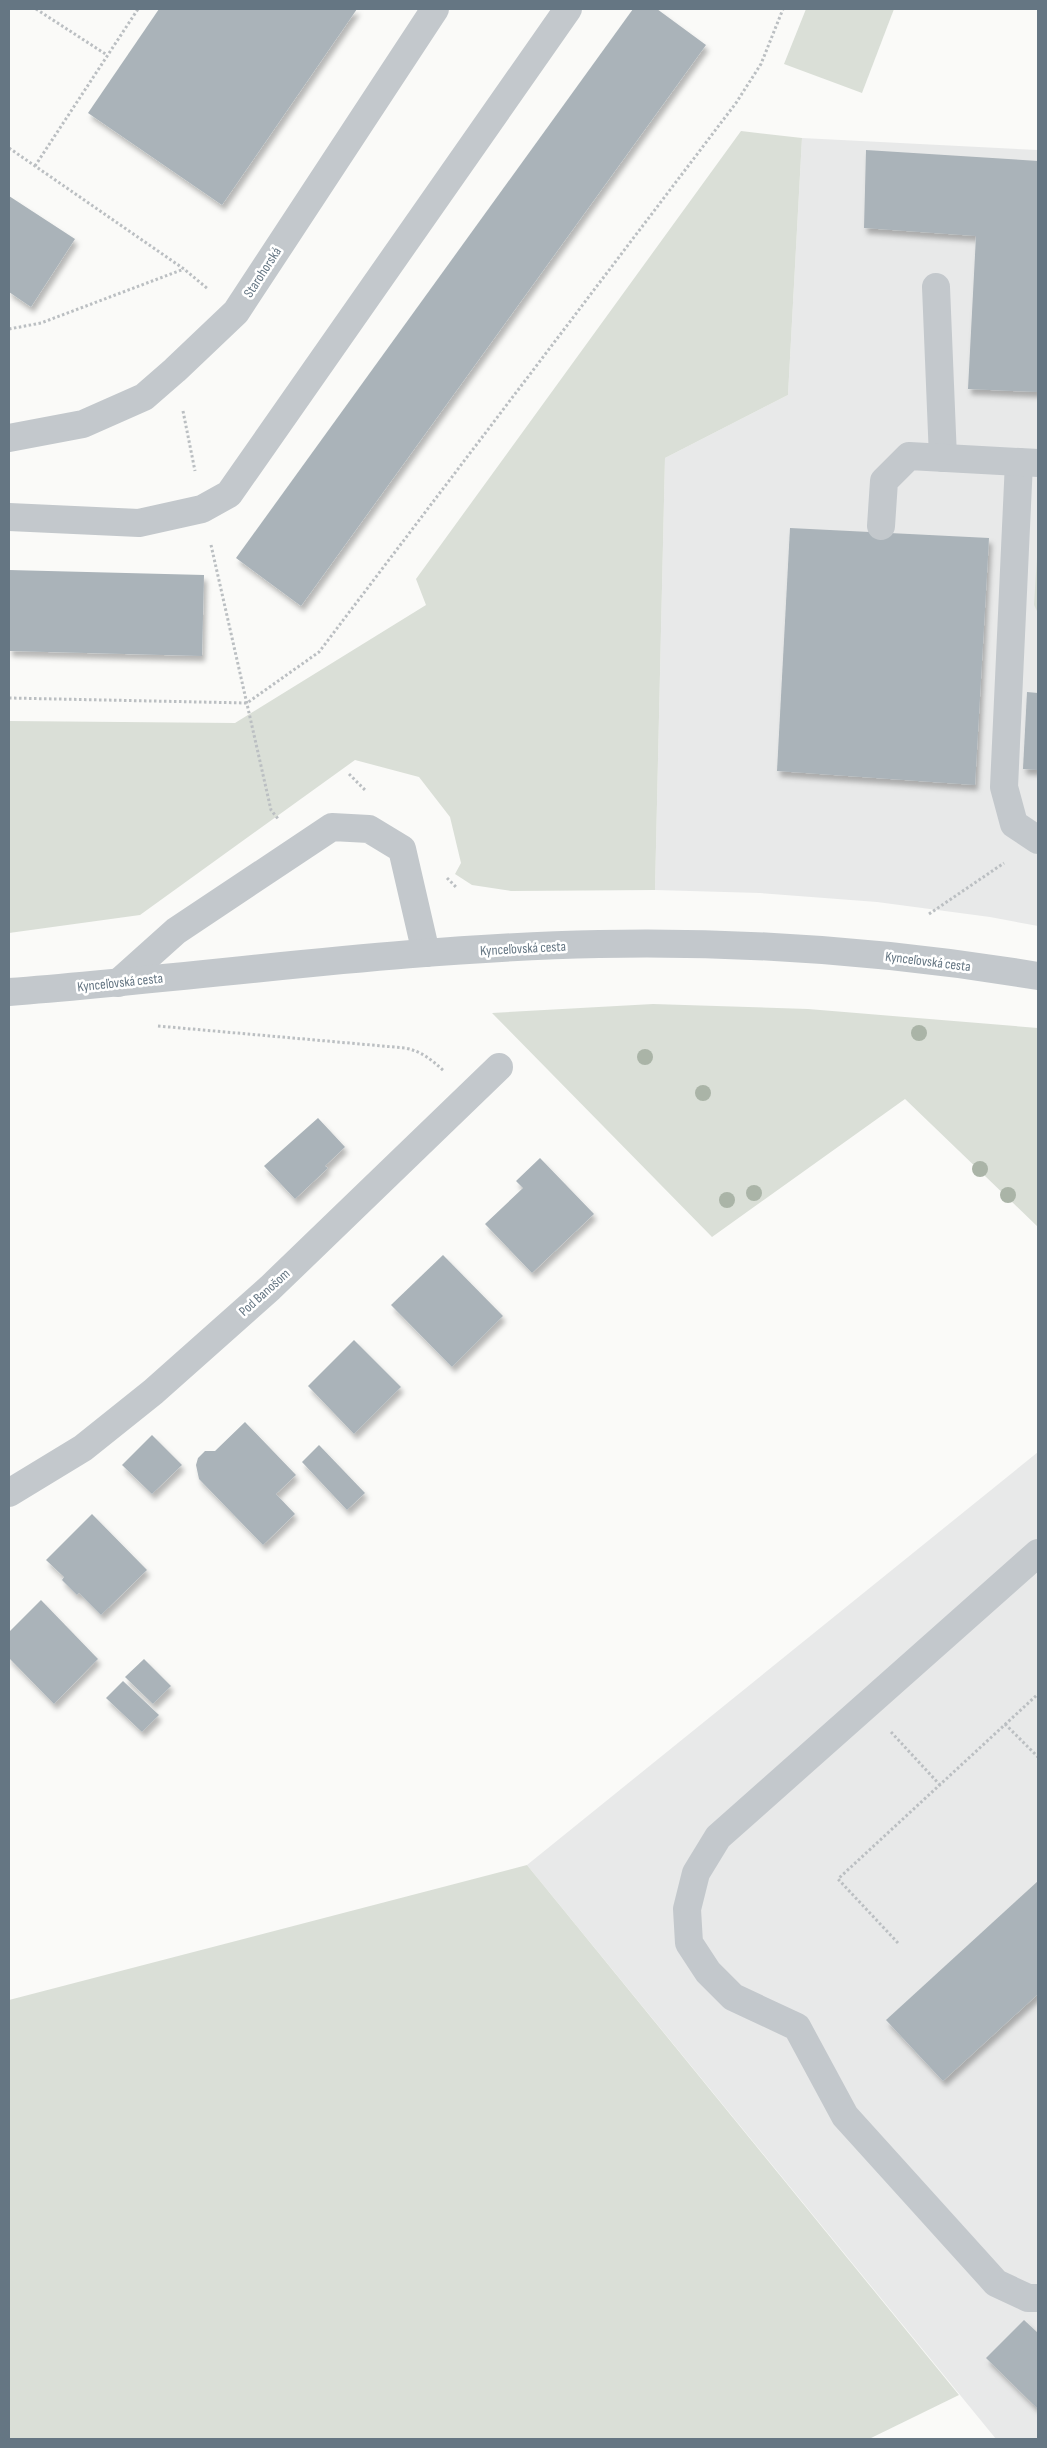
<svg xmlns="http://www.w3.org/2000/svg" width="1047" height="2448" viewBox="0 0 1047 2448" font-family="'Sofia Sans Condensed',sans-serif">
  <defs>
    <filter id="shadow"><feDropShadow dx="3" dy="5.5" stdDeviation="2.5" flood-color="#0004"/></filter>
  </defs>
  <rect width="100%" height="100%" fill="#fafaf8"/>
  <g fill="#e8e9e9">
    <polygon points="802,138 1038,150 1038,926 990,917 877,902 760,893 655,890 665,458 788,395"/>
    <polygon points="1038,1452 1038,2439 996,2439 527,1865"/>
  </g>
  <g fill="#dadfd7">
    <polygon points="806,9 894,9 862,93 784,64"/>
    <polygon points="741,131 802,138 788,395 665,458 655,890 511,891 472,885 455,874 461,863 450,817 419,777 355,760 140,915 9,933 9,721 235,723 426,605 416,579"/>
    <polygon points="1038,542 1038,613 1034,605"/>
    <polygon points="653,1004 808,1009 1038,1028 1038,1227 905,1099 712,1237 492,1013"/>
    <polygon points="527,1865 959,2395 869,2439 9,2439 9,2000"/>
  </g>
  <g fill="#aab3b9" filter="url(#shadow)">
    <polygon points="159,9 357,9 222,205 88,113"/>
    <polygon points="633,9 657,9 706,45 301,606 236,558"/>
    <polygon points="866,150 1038,161 1038,392 968,389 976,236 864,228"/>
    <polygon points="9,196 75,239 31,307 9,292"/>
    <polygon points="790,528 989,538 975,785 777,771"/>
    <polygon points="9,570 204,575 202,656 9,651"/>
    <polygon points="1027,692 1038,693 1038,770 1023,769"/>
    <polygon points="318,1118 345,1147 325,1166 328,1168 295,1199 264,1166"/>
    <polygon points="540,1158 594,1214 532,1273 485,1224 523,1188 516,1181"/>
    <polygon points="443,1255 503,1316 452,1367 391,1305"/>
    <polygon points="354,1340 401,1387 354,1434 308,1386"/>
    <polygon points="245,1422 296,1475 276,1494 295,1514 263,1545 199,1479 196,1465 198,1458 205,1451 215,1451"/>
    <polygon points="152,1435 182,1465 152,1494 122,1465"/>
    <polygon points="319,1445 365,1493 347,1510 302,1462"/>
    <polygon points="92,1514 147,1570 101,1615 79,1593 77,1595 62,1580 64,1577 46,1560"/>
    <polygon points="41,1600 98,1659 54,1704 9,1658 9,1632"/>
    <polygon points="144,1659 171,1686 153,1704 125,1677"/>
    <polygon points="123,1681 159,1715 142,1732 106,1698"/>
    <polygon points="1038,1881 1038,1994 943,2081 886,2020"/>
    <polygon points="1024,2320 1038,2333 1038,2409 986,2358"/>
  </g>
  <g fill="none" stroke-linecap="round" stroke-linejoin="round">
    <g stroke="#bbbfc2" stroke-width="3" stroke-dasharray="2.5 2.5" stroke-linecap="butt">
      <polyline points="36,9 107,55"/>
      <polyline points="9,148 184,269 208,289"/>
      <polyline points="35,166 138,9"/>
      <polyline points="9,329 41,323 184,269"/>
      <polyline points="183,411 195,471"/>
      <polyline points="211,545 271,810 279,820"/>
      <polyline points="9,698 247,703 319,652 736,103 761,64 783,9"/>
      <polyline points="349,774 366,791"/>
      <polyline points="447,878 457,888"/>
      <polyline points="929,914 1004,863"/>
      <path d="M158,1026L405,1048C421,1051 432,1060 444,1071"/>
      <polyline points="1005,1724 1038,1757"/>
      <polyline points="891,1732 940,1785"/>
      <polyline points="898,1943 838,1879 1038,1694"/>
    </g>
    <g stroke="#c3c8cc" stroke-width="28">
      <polyline points="936,287 943,458"/>
      <polyline points="9,438 83,424 144,397 175,370 236,312 435,9"/>
      <polyline points="1019,462 1004,787 1014,824 1038,840"/>
      <polyline points="9,517 139,523 202,509 229,494 568,9"/>
      <polyline points="881,526 884,481 909,456 1038,463"/>
      <polyline points="118,983 176,931 332,827 369,829 402,849 426,953"/>
      <path d="M9,992C205,977 401,948 599,944C746,941 893,952 1038,976"/>
      <polyline points="9,1493 83,1448 153,1392 270,1288 499,1067"/>
      <polyline points="1038,1553 718,1837 696,1873 687,1909 689,1943 708,1972 733,1997 797,2027 845,2116 996,2283 1028,2298 1038,2298"/>
    </g>
  </g>
  <g fill="#aab4a7">
    <circle cx="919" cy="1033" r="8"/>
    <circle cx="645" cy="1057" r="8"/>
    <circle cx="703" cy="1093" r="8"/>
    <circle cx="980" cy="1169" r="8"/>
    <circle cx="754" cy="1193" r="8"/>
    <circle cx="1008" cy="1195" r="8"/>
    <circle cx="727" cy="1200" r="8"/>
  </g>
  <g text-anchor="middle" stroke-width="5" stroke-linejoin="round" paint-order="stroke">
    <g font-size="14" fill="#657683" stroke="#fff">
      <text transform="translate(262 272) rotate(-57)" y="5">Starohorská</text>
      <text transform="translate(523 948) rotate(-3)" y="5">Kynceľovská cesta</text>
      <text transform="translate(928 961) rotate(7)" y="5">Kynceľovská cesta</text>
      <text transform="translate(120 982) rotate(-6)" y="5">Kynceľovská cesta</text>
      <text transform="translate(264 1292) rotate(-42)" y="5">Pod Banošom</text>
    </g>
  </g>
  <rect width="1047" height="2448" fill="none" stroke="#657683" stroke-width="20"/>
</svg>
